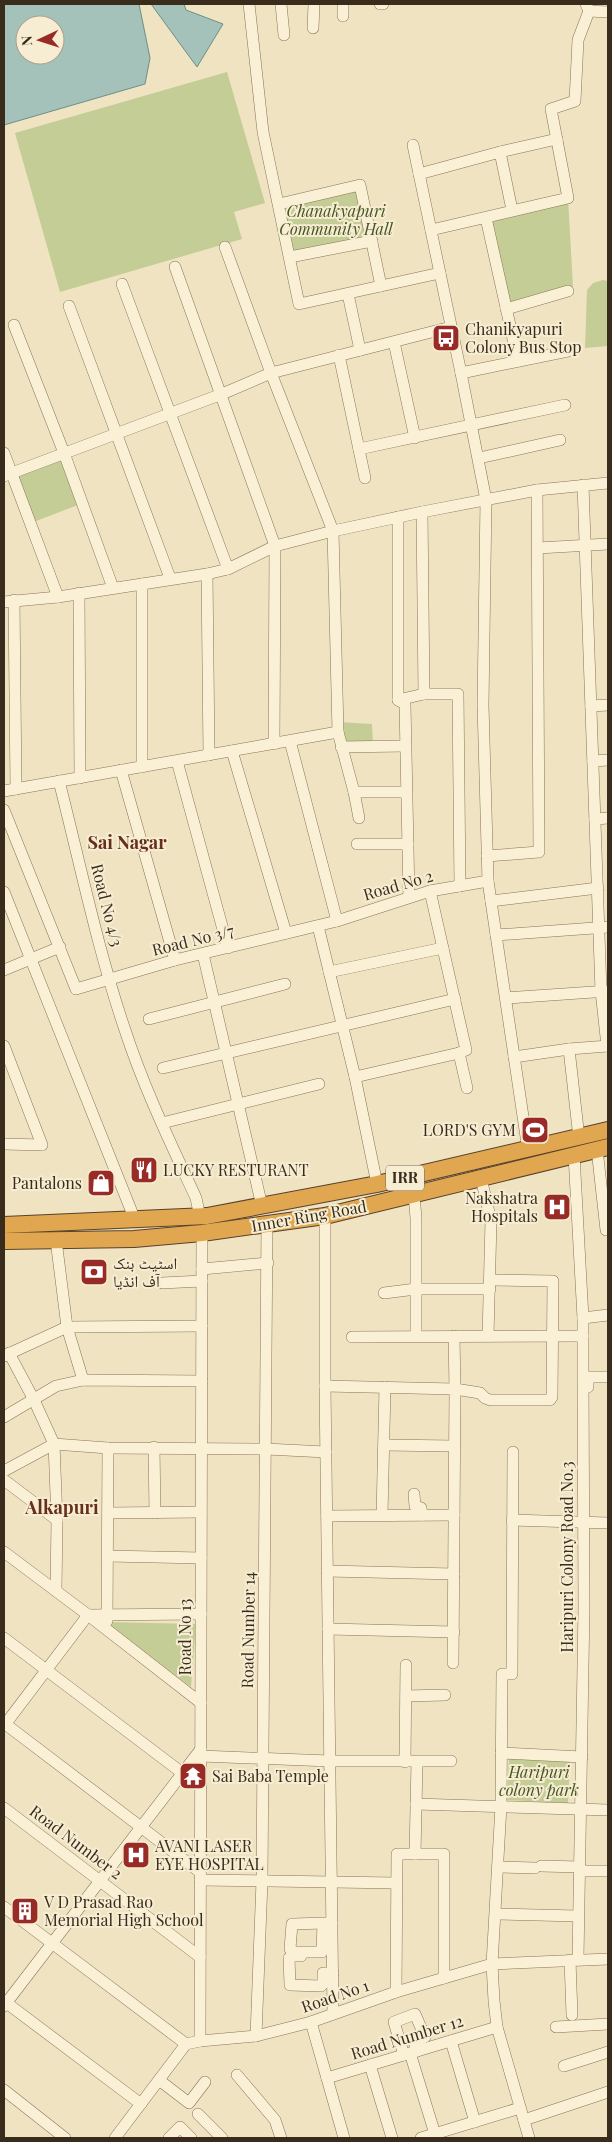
<svg xmlns="http://www.w3.org/2000/svg" width="612" height="2142" viewBox="0 0 612 2142" font-family="'Playfair Display','Noto Naskh Arabic',serif">
  <rect width="100%" height="100%" fill="#efe3c2"/>
  <g fill="#c4cd95">
    <polygon points="227,72 265,203 234,212 242,239 60,292 15,133"/>
    <polygon points="360,185 372,241 290,257 279,204"/>
    <polygon points="568,198 573,287 506,309 486,218"/>
    <polygon points="603,280 608,281 608,346 585,348 587,290 593,283"/>
    <polygon points="64,453 83,503 31,523 11,473"/>
    <polygon points="338,722 372,724 373,747 341,747"/>
    <polygon points="105,1622 196,1624 191,1687"/>
    <polygon points="509,1758 570,1761 568,1803 507,1800"/>
  </g>
  <g fill="#a4c1ba" stroke="#6b9088" fill-rule="evenodd">
    <path d="M4,4H139L150,58L145,84L4,125ZM25,25H55V55H25Z"/>
    <polygon points="151,4 184,4 186,10 223,24 197,67"/>
  </g>
  <g fill="none" stroke-linecap="round" stroke-linejoin="round">
    <defs>
      <g id="minor">
        <polyline points="249,4 263,132 299,304 440,273"/>
        <polyline points="281,4 284,35"/>
        <polyline points="380,4 383,4"/>
        <polyline points="586,4 589,11 608,12"/>
        <polyline points="343,16 343,4"/>
        <polyline points="313,28 314,4"/>
        <polyline points="413,145 461,373 486,500 483,705 488,881 528,1150"/>
        <polyline points="500,152 557,139"/>
        <polyline points="419,174 500,152 512,210"/>
        <polyline points="279,204 360,185 381,286"/>
        <polyline points="486,218 518,361"/>
        <polyline points="431,230 568,198 551,109 575,101 578,40 589,11"/>
        <polyline points="225,247 271,373 333,531 338,732 354,792 406,792"/>
        <polyline points="290,257 372,241"/>
        <polyline points="175,267 275,546 274,744"/>
        <polyline points="122,284 228,569"/>
        <polyline points="348,294 360,350"/>
        <polyline points="69,306 170,578"/>
        <polyline points="506,309 568,291"/>
        <polyline points="14,325 64,453 113,588"/>
        <polyline points="394,342 415,438"/>
        <polyline points="339,355 365,478"/>
        <polyline points="461,373 568,351"/>
        <polyline points="359,449 565,405"/>
        <polyline points="4,453 58,597"/>
        <polyline points="479,458 560,440"/>
        <polyline points="4,476 222,394 271,373 451,327"/>
        <polyline points="583,485 601,991 607,1046"/>
        <polyline points="422,512 424,694 458,694 460,886"/>
        <polyline points="398,517 398,700 405,704 409,897"/>
        <polyline points="538,548 608,544"/>
        <polyline points="207,574 209,755"/>
        <polyline points="142,584 142,767"/>
        <polyline points="79,593 80,778"/>
        <polyline points="14,600 16,789"/>
        <polyline points="4,602 58,597 207,574 228,569 275,546 333,531 422,512 537,490 608,483"/>
        <polyline points="398,700 424,694"/>
        <polyline points="591,706 608,705"/>
        <polyline points="290,741 337,921"/>
        <polyline points="341,747 405,746"/>
        <polyline points="232,751 286,933"/>
        <polyline points="177,761 228,948"/>
        <polyline points="593,761 608,760"/>
        <polyline points="121,770 175,960"/>
        <path d="M59,781C80,863 97,947 124,1027C143,1086 170,1142 196,1198L200,1217"/>
        <polyline points="4,791 338,732"/>
        <polyline points="354,792 359,818"/>
        <polyline points="4,810 76,989 175,960 337,921 430,891 488,881"/>
        <polyline points="595,819 608,818"/>
        <polyline points="357,844 408,844"/>
        <polyline points="487,856 539,852 537,490"/>
        <polyline points="430,891 466,1050 459,1053 467,1088"/>
        <polyline points="4,892 135,1220"/>
        <polyline points="491,901 598,888"/>
        <polyline points="318,926 355,1077 377,1184"/>
        <polyline points="496,935 608,927"/>
        <polyline points="203,954 262,1206"/>
        <polyline points="4,970 60,947"/>
        <polyline points="329,972 443,948"/>
        <polyline points="506,998 608,991"/>
        <polyline points="149,1019 285,984"/>
        <polyline points="4,1046 42,1145 4,1144"/>
        <polyline points="569,1049 608,1046"/>
        <polyline points="514,1057 569,1049 579,1138"/>
        <polyline points="163,1068 455,999"/>
        <polyline points="355,1077 459,1053"/>
        <polyline points="162,1123 319,1084"/>
        <polyline points="597,1149 606,1230"/>
        <polyline points="574,1155 583,1318 583,1377 584,1607 578,1959"/>
        <polyline points="481,1178 491,1221 488,1336"/>
        <polyline points="414,1195 416,1218 416,1336"/>
        <polyline points="325,1216 325,1386 333,2014"/>
        <polyline points="56,1240 67,1327 83,1380"/>
        <polyline points="202,1269 268,1263"/>
        <polyline points="162,1283 202,1281"/>
        <polyline points="384,1293 416,1289 490,1289"/>
        <polyline points="583,1318 608,1315"/>
        <polyline points="454,1336 455,1389 480,1393 485,1398 490,1400 550,1400 552,1397 553,1281 490,1280"/>
        <polyline points="352,1337 583,1336"/>
        <polyline points="9,1353 34,1400 54,1444 57,1520 56,1591"/>
        <polyline points="4,1356 67,1327 202,1326"/>
        <polyline points="325,1386 455,1389 453,1663"/>
        <polyline points="588,1387 588,1377 608,1377"/>
        <polyline points="4,1417 56,1386 83,1380 202,1381"/>
        <polyline points="384,1445 454,1446"/>
        <polyline points="154,1447 155,1513"/>
        <polyline points="513,1452 512,1674 502,1674 501,1806 492,1964 494,2001 497,2027 529,2138"/>
        <polyline points="4,1471 54,1444 108,1448 266,1449 326,1452"/>
        <polyline points="4,1480 57,1520"/>
        <polyline points="414,1494 415,1506 421,1508 422,1515"/>
        <polyline points="108,1513 201,1512"/>
        <polyline points="382,1515 385,1387"/>
        <polyline points="327,1516 454,1515"/>
        <polyline points="512,1520 608,1523"/>
        <polyline points="4,1552 88,1615 201,1703"/>
        <polyline points="108,1556 201,1558"/>
        <polyline points="327,1571 454,1574"/>
        <polyline points="107,1621 108,1448"/>
        <polyline points="328,1629 454,1632"/>
        <polyline points="4,1638 181,1772"/>
        <polyline points="406,1696 445,1695"/>
        <polyline points="4,1723 200,1872"/>
        <polyline points="4,1726 88,1615 201,1614"/>
        <polyline points="501,1753 582,1757"/>
        <polyline points="201,1756 330,1761 451,1761"/>
        <polyline points="405,1762 406,1665"/>
        <polyline points="416,1804 608,1810"/>
        <polyline points="4,1808 200,1957"/>
        <polyline points="415,1854 417,1762"/>
        <polyline points="541,1866 580,1867"/>
        <polyline points="498,1867 535,1868"/>
        <polyline points="580,1871 608,1871"/>
        <polyline points="200,1880 396,1883"/>
        <polyline points="4,1907 186,2044"/>
        <polyline points="496,1914 577,1916"/>
        <polyline points="323,1923 322,1952 292,1952 290,1949 292,1924 294,1924 323,1923 332,1923"/>
        <polyline points="301,1956 292,1956 289,1958 290,1985 321,1986 323,1984 323,1973 333,1973"/>
        <polyline points="570,1960 572,2015"/>
        <polyline points="396,1992 397,1854 444,1854 444,1978"/>
        <polyline points="4,2001 141,2104"/>
        <polyline points="4,2006 201,1749"/>
        <polyline points="311,2022 344,2138"/>
        <polyline points="556,2027 608,2024"/>
        <polyline points="256,2036 262,1881 267,1224"/>
        <polyline points="200,2041 202,1233"/>
        <polyline points="451,2041 475,2122"/>
        <polyline points="410,2053 435,2134"/>
        <polyline points="404,2055 394,2022 415,2014 425,2037 414,2042 417,2051"/>
        <polyline points="370,2065 392,2138"/>
        <polyline points="564,2066 608,2052"/>
        <polyline points="237,2075 275,2120 281,2138"/>
        <polyline points="327,2078 497,2027"/>
        <polyline points="159,2080 189,2103 205,2082"/>
        <polyline points="4,2090 65,2138"/>
        <polyline points="198,2114 222,2138"/>
        <polyline points="524,2120 608,2092"/>
        <polyline points="115,2138 186,2044 200,2041 256,2036 311,2022 396,1992 492,1964 608,1959"/>
        <polyline points="169,2138 180,2127 191,2138"/>
        <polyline points="421,2138 520,2108"/>
      </g>
      <g id="highway">
        <polyline points="4,1225 207,1216 377,1184 608,1130"/>
        <polyline points="4,1241 134,1239 202,1233 325,1216 608,1147"/>
      </g>
    </defs>
    <use href="#minor" stroke="#897459" stroke-width="12"/>
    <use href="#highway" stroke="#57422d" stroke-width="18"/>
    <use href="#minor" stroke="#f9f0d5" stroke-width="11"/>
    <use href="#highway" stroke="#e0a750" stroke-width="16"/>
  </g>
  <defs>
    <symbol id="bus-square" viewBox="-11 -11 22 22"><rect x="-9" y="-9" width="18" height="18" rx="4" fill="#992b27" stroke="#f6edd2"/><path d="M-5-6H5V4H4V6H2V4H-2V6H-4V4H-5ZM-3.5-4V0h7V-4ZM-3.5 1.2v1.5H-2V1.2ZM2 1.2v1.5H3.5V1.2Z" fill="#fff"/></symbol>
    <symbol id="stadium-square" viewBox="-11 -11 22 22"><rect x="-9" y="-9" width="18" height="18" rx="4" fill="#992b27" stroke="#f6edd2"/><path d="M0-5a6.5 5 0 1 0 0 10a6.5 5 0 1 0 0-10ZM-3.5-1.8h7v3.6h-7Z" fill="#fff"/></symbol>
    <symbol id="restaurant-square" viewBox="-11 -11 22 22"><rect x="-9" y="-9" width="18" height="18" rx="4" fill="#992b27" stroke="#f6edd2"/><path d="M-5-6h1v4h1v-4h1v4h1v-4h1v5L-1.5 .5V6h-2V.5L-5-1ZM5-6V6H3V1.5H1.5Q1.5-4 5-6Z" fill="#fff"/></symbol>
    <symbol id="shop-square" viewBox="-11 -11 22 22"><rect x="-9" y="-9" width="18" height="18" rx="4" fill="#992b27" stroke="#f6edd2"/><path d="M-5-2.5h2.3a2.7 3.5 0 0 1 5.4 0H5L5.5 6h-11ZM-1.5-2.5h3a1.5 2.3 0 0 0-3 0Z" fill="#fff"/></symbol>
    <symbol id="hospital-square" viewBox="-11 -11 22 22"><rect x="-9" y="-9" width="18" height="18" rx="4" fill="#992b27" stroke="#f6edd2"/><path d="M-5-5h3v3.5h4V-5h3V5h-3V1.5h-4V5h-3Z" fill="#fff"/></symbol>
    <symbol id="bank-square" viewBox="-11 -11 22 22"><rect x="-9" y="-9" width="18" height="18" rx="4" fill="#992b27" stroke="#f6edd2"/><path d="M-6-4H6V4H-6ZM0-2.3a2.3 2.3 0 1 0 0 4.6a2.3 2.3 0 1 0 0-4.6Z" fill="#fff"/></symbol>
    <symbol id="temple-square" viewBox="-11 -11 22 22"><rect x="-9" y="-9" width="18" height="18" rx="4" fill="#992b27" stroke="#f6edd2"/><path d="M0-6L5-2H3V0L6.5 2.5H4V6H1.5V3h-3V6H-4V2.5H-6.5L-3 0V-2H-5Z" fill="#fff"/></symbol>
    <symbol id="building-square" viewBox="-11 -11 22 22"><rect x="-9" y="-9" width="18" height="18" rx="4" fill="#992b27" stroke="#f6edd2"/><path d="M-4-6H4V6H1V3H-1V6H-4ZM-2.5-4.3h1.7v1.8h-1.7ZM.8-4.3h1.7v1.8H.8ZM-2.5-1h1.7V.8h-1.7ZM.8-1h1.7V.8H.8Z" fill="#fff"/></symbol>
  </defs>
  <g fill-rule="evenodd">
    <use href="#bus-square" x="430" y="322" width="32" height="32"/>
    <use href="#stadium-square" x="519" y="1114" width="32" height="32"/>
    <use href="#restaurant-square" x="128" y="1154" width="32" height="32"/>
    <use href="#shop-square" x="85" y="1167" width="32" height="32"/>
    <use href="#hospital-square" x="541" y="1191" width="32" height="32"/>
    <use href="#bank-square" x="78" y="1256" width="32" height="32"/>
    <use href="#temple-square" x="177" y="1760" width="32" height="32"/>
    <use href="#hospital-square" x="120" y="1839" width="32" height="32"/>
    <use href="#building-square" x="9" y="1895" width="32" height="32"/>
  </g>
  <g text-anchor="middle" stroke-width="4" stroke-linejoin="round" paint-order="stroke">
    <rect fill="#f6edd2" stroke="#726653" stroke-width="1" x="386" y="1165.5" width="38" height="25" rx="4"/>
    <g font-size="15" font-weight="bold" fill="#392c1d">
      <text x="405" y="1183">IRR</text>
    </g>
    <g font-size="16" font-style="italic" fill="#475523" stroke="#f6edd2">
      <text x="336" y="217">Chanakyapuri<tspan x="336" dy="18">Community Hall</tspan></text>
      <text x="539" y="1778">Haripuri<tspan x="539" dy="18">colony park</tspan></text>
    </g>
    <g font-size="16" fill="#392c1d" stroke="#f6edd2" text-anchor="start">
      <text x="465" y="335">Chanikyapuri<tspan x="465" dy="18">Colony Bus Stop</tspan></text>
      <text x="516" y="1136" text-anchor="end">LORD'S GYM</text>
      <text x="163" y="1176">LUCKY RESTURANT</text>
      <text x="82" y="1189" text-anchor="end">Pantalons</text>
      <text x="538" y="1204" text-anchor="end">Nakshatra<tspan x="538" dy="18">Hospitals</tspan></text>
      <text x="113" y="1269">اسٹیٹ بنک<tspan x="113" dy="18">آف انڈیا</tspan></text>
      <text x="212" y="1782">Sai Baba Temple</text>
      <text x="155" y="1852">AVANI LASER<tspan x="155" dy="18">EYE HOSPITAL</tspan></text>
      <text x="44" y="1908">V D Prasad Rao<tspan x="44" dy="18">Memorial High School</tspan></text>
    </g>
    <g font-size="16" fill="#392c1d" stroke="#f6edd2">
      <text transform="translate(398 885) rotate(-16)" y="6">Road No 2</text>
      <text transform="translate(107 905) rotate(76)" y="6">Road No 4/3</text>
      <text transform="translate(193 940) rotate(-14)" y="6">Road No 3/7</text>
      <text transform="translate(309 1216) rotate(-10)" y="6">Inner Ring Road</text>
      <text transform="translate(567 1557) rotate(-90)" y="6">Haripuri Colony Road No.3</text>
      <text transform="translate(248 1630) rotate(-89)" y="6">Road Number 14</text>
      <text transform="translate(185 1637) rotate(-90)" y="6">Road No 13</text>
      <text transform="translate(76 1842) rotate(37)" y="6">Road Number 2</text>
      <text transform="translate(335 1996) rotate(-19)" y="6">Road No 1</text>
      <text transform="translate(407 2037) rotate(-17)" y="6">Road Number 12</text>
    </g>
    <g font-size="18" font-weight="bold" fill="#662e1c" stroke="#f6edd2">
      <text x="127" y="849">Sai Nagar</text>
      <text x="62" y="1514">Alkapuri</text>
    </g>
  </g>
  <rect width="612" height="2142" fill="none" stroke="#392c1d" stroke-width="10"/>
  <g transform="translate(40 40) rotate(266)"><circle r="24" fill="#f6edd2" stroke="#aaa08a"/>
  <path d="M0-4L9 19L0 12L-9 19Z" fill="#992b27"/>
  <text y="-8" font-size="14" font-weight="bold" text-anchor="middle" fill="#392c1d">N</text>
  </g>
</svg>
